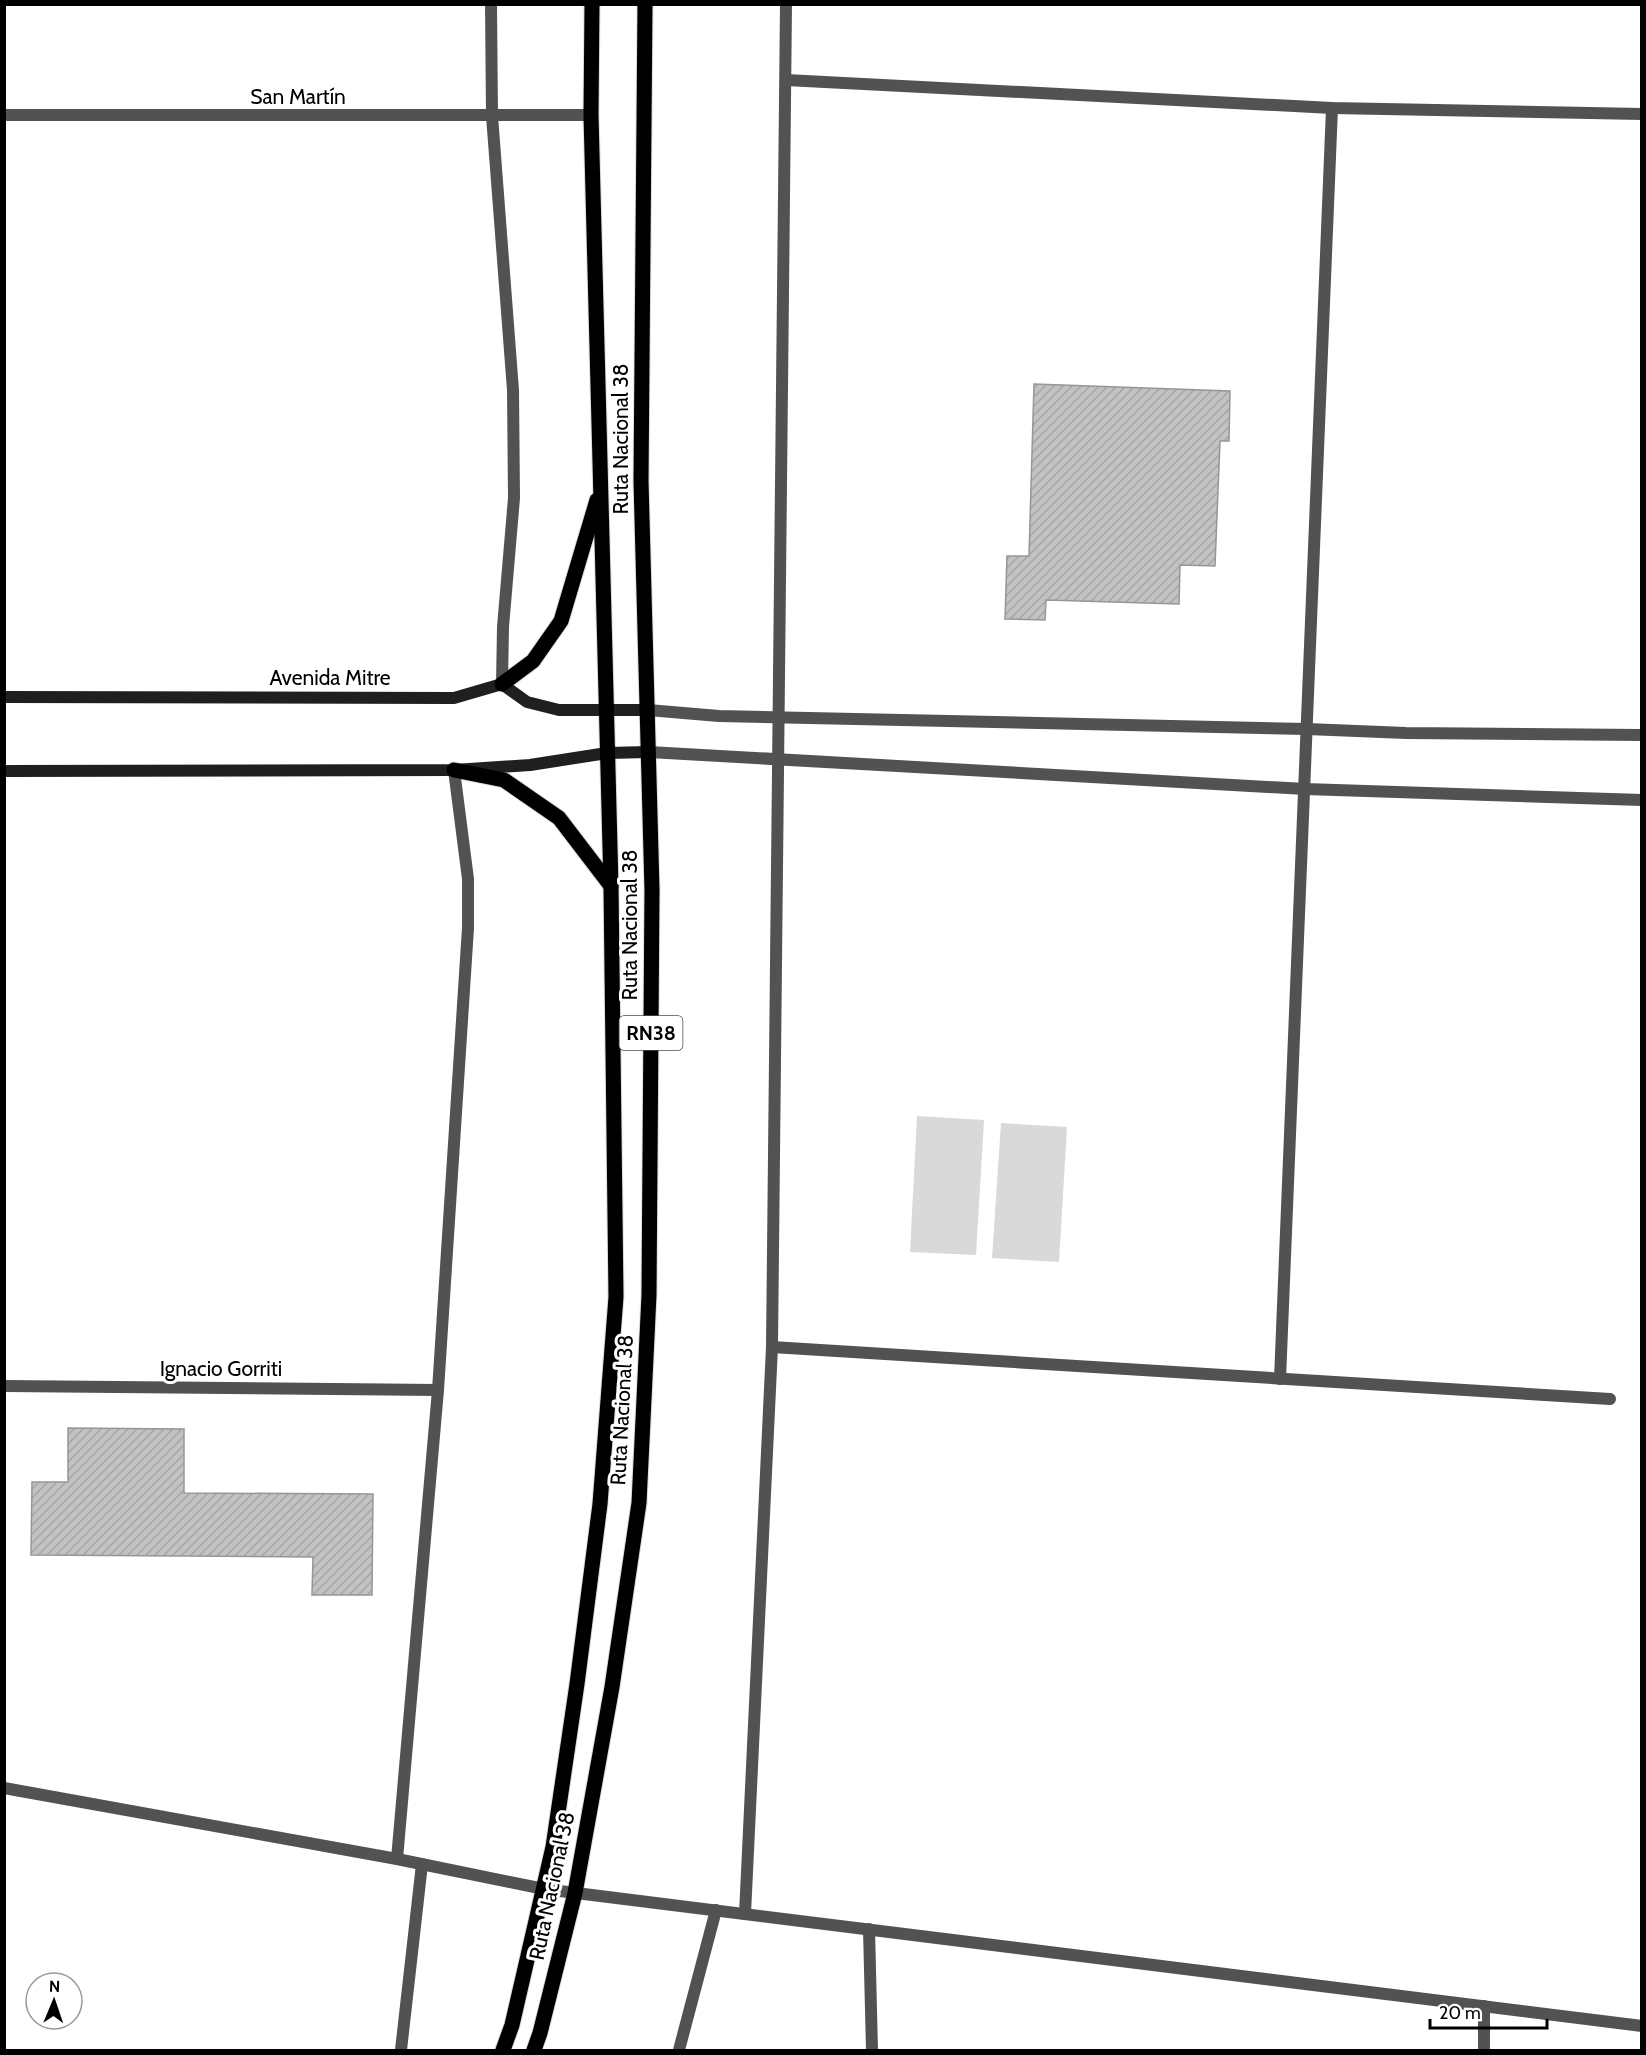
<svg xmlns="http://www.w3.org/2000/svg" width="1646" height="2055" viewBox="0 0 1646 2055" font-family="Cabin,sans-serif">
  <defs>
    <pattern id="building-hatch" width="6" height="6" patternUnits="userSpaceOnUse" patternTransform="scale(1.5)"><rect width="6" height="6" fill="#c2c2c2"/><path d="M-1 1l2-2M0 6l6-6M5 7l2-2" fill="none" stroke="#a5a5a5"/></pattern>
  </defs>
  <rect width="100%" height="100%" fill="#fff"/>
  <g fill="#d9d9d9">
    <polygon points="917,1116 984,1120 976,1255 910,1252"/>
    <polygon points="1001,1123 1067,1127 1059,1262 992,1258"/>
  </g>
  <g fill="url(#building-hatch)" stroke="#969696" stroke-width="1.5">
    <polygon points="1034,384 1230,391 1229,441 1220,441 1215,566 1180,565 1179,604 1046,600 1045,620 1005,619 1007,556 1029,556"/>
    <polygon points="68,1428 184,1429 184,1493 373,1494 372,1595 312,1595 313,1557 31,1555 32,1482 68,1482"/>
  </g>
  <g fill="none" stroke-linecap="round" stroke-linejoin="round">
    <defs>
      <g id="primary">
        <polyline points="502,684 533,661 561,621 597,500"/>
        <polyline points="454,770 504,780 559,818 611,886"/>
        <polyline points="503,2050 512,2025 553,1847 577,1684 600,1504 616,1297 611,886 591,115 592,4"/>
        <polyline points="534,2050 540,2033 575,1893 612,1687 639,1503 649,1295 652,890 641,481 645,4"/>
      </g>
    </defs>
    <use href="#primary" stroke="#dbdbdb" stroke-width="17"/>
    <g stroke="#525252" stroke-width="12">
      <polyline points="491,4 492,116 513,390 514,498 503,627 502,684"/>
      <polyline points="786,80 1332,108 1642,114"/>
      <polyline points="4,115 591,115"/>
      <polyline points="648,710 719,716 1307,729 1406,733 1642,735"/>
      <polyline points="649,752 1305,789 1642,800"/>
      <polyline points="772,1347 1610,1399"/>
      <polyline points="1280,1379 1332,108"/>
      <polyline points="4,1386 438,1390"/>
      <polyline points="4,1788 397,1859 544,1889 1642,2026"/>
      <polyline points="397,1859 438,1390 468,928 468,879 454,770"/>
      <polyline points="745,1914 772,1347 786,4"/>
      <polyline points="869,1929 872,2050"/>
      <polyline points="401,2050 422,1864"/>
      <polyline points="679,2050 716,1910"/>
      <polyline points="1484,2050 1484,2006"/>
    </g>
    <g stroke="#1f1f1f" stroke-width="12">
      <polyline points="4,697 454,698 502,684 527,702 559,710 648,710"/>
      <polyline points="4,771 454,770 530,765 607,753 649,752"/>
    </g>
    <use href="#primary" stroke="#000" stroke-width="15"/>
  </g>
  <g text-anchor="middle" stroke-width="6" stroke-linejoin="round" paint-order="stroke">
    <rect fill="#fff" stroke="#4c4c4c" stroke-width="1.5" x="619.5" y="1016" width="63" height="34" rx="4.5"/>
    <g font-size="20" font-weight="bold" fill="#000">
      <text x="651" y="1040">RN38</text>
    </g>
    <g font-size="21" fill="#000" stroke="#fff">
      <text x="298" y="104">San Martín</text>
      <text transform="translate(621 439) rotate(-90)" y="7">Ruta Nacional 38</text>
      <text x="330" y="685">Avenida Mitre</text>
      <text transform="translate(630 925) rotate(-90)" y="7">Ruta Nacional 38</text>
      <text x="221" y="1376">Ignacio Gorriti</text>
      <text transform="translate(622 1410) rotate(-87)" y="7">Ruta Nacional 38</text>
      <text transform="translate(552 1886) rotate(-78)" y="7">Ruta Nacional 38</text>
    </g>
  </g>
  <rect width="1646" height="2055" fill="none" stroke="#000000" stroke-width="12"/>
  <g transform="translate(54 2001) rotate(2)"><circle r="28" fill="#ffffff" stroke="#999999" stroke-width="1.5"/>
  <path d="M0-4.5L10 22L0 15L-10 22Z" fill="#000000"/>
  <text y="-9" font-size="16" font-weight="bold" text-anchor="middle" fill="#000000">N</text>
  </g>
  <path d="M1430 2019v9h117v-9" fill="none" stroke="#000000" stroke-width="3"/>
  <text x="1439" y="2019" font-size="18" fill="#000000" stroke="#ffffff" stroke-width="4.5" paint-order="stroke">20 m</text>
</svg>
